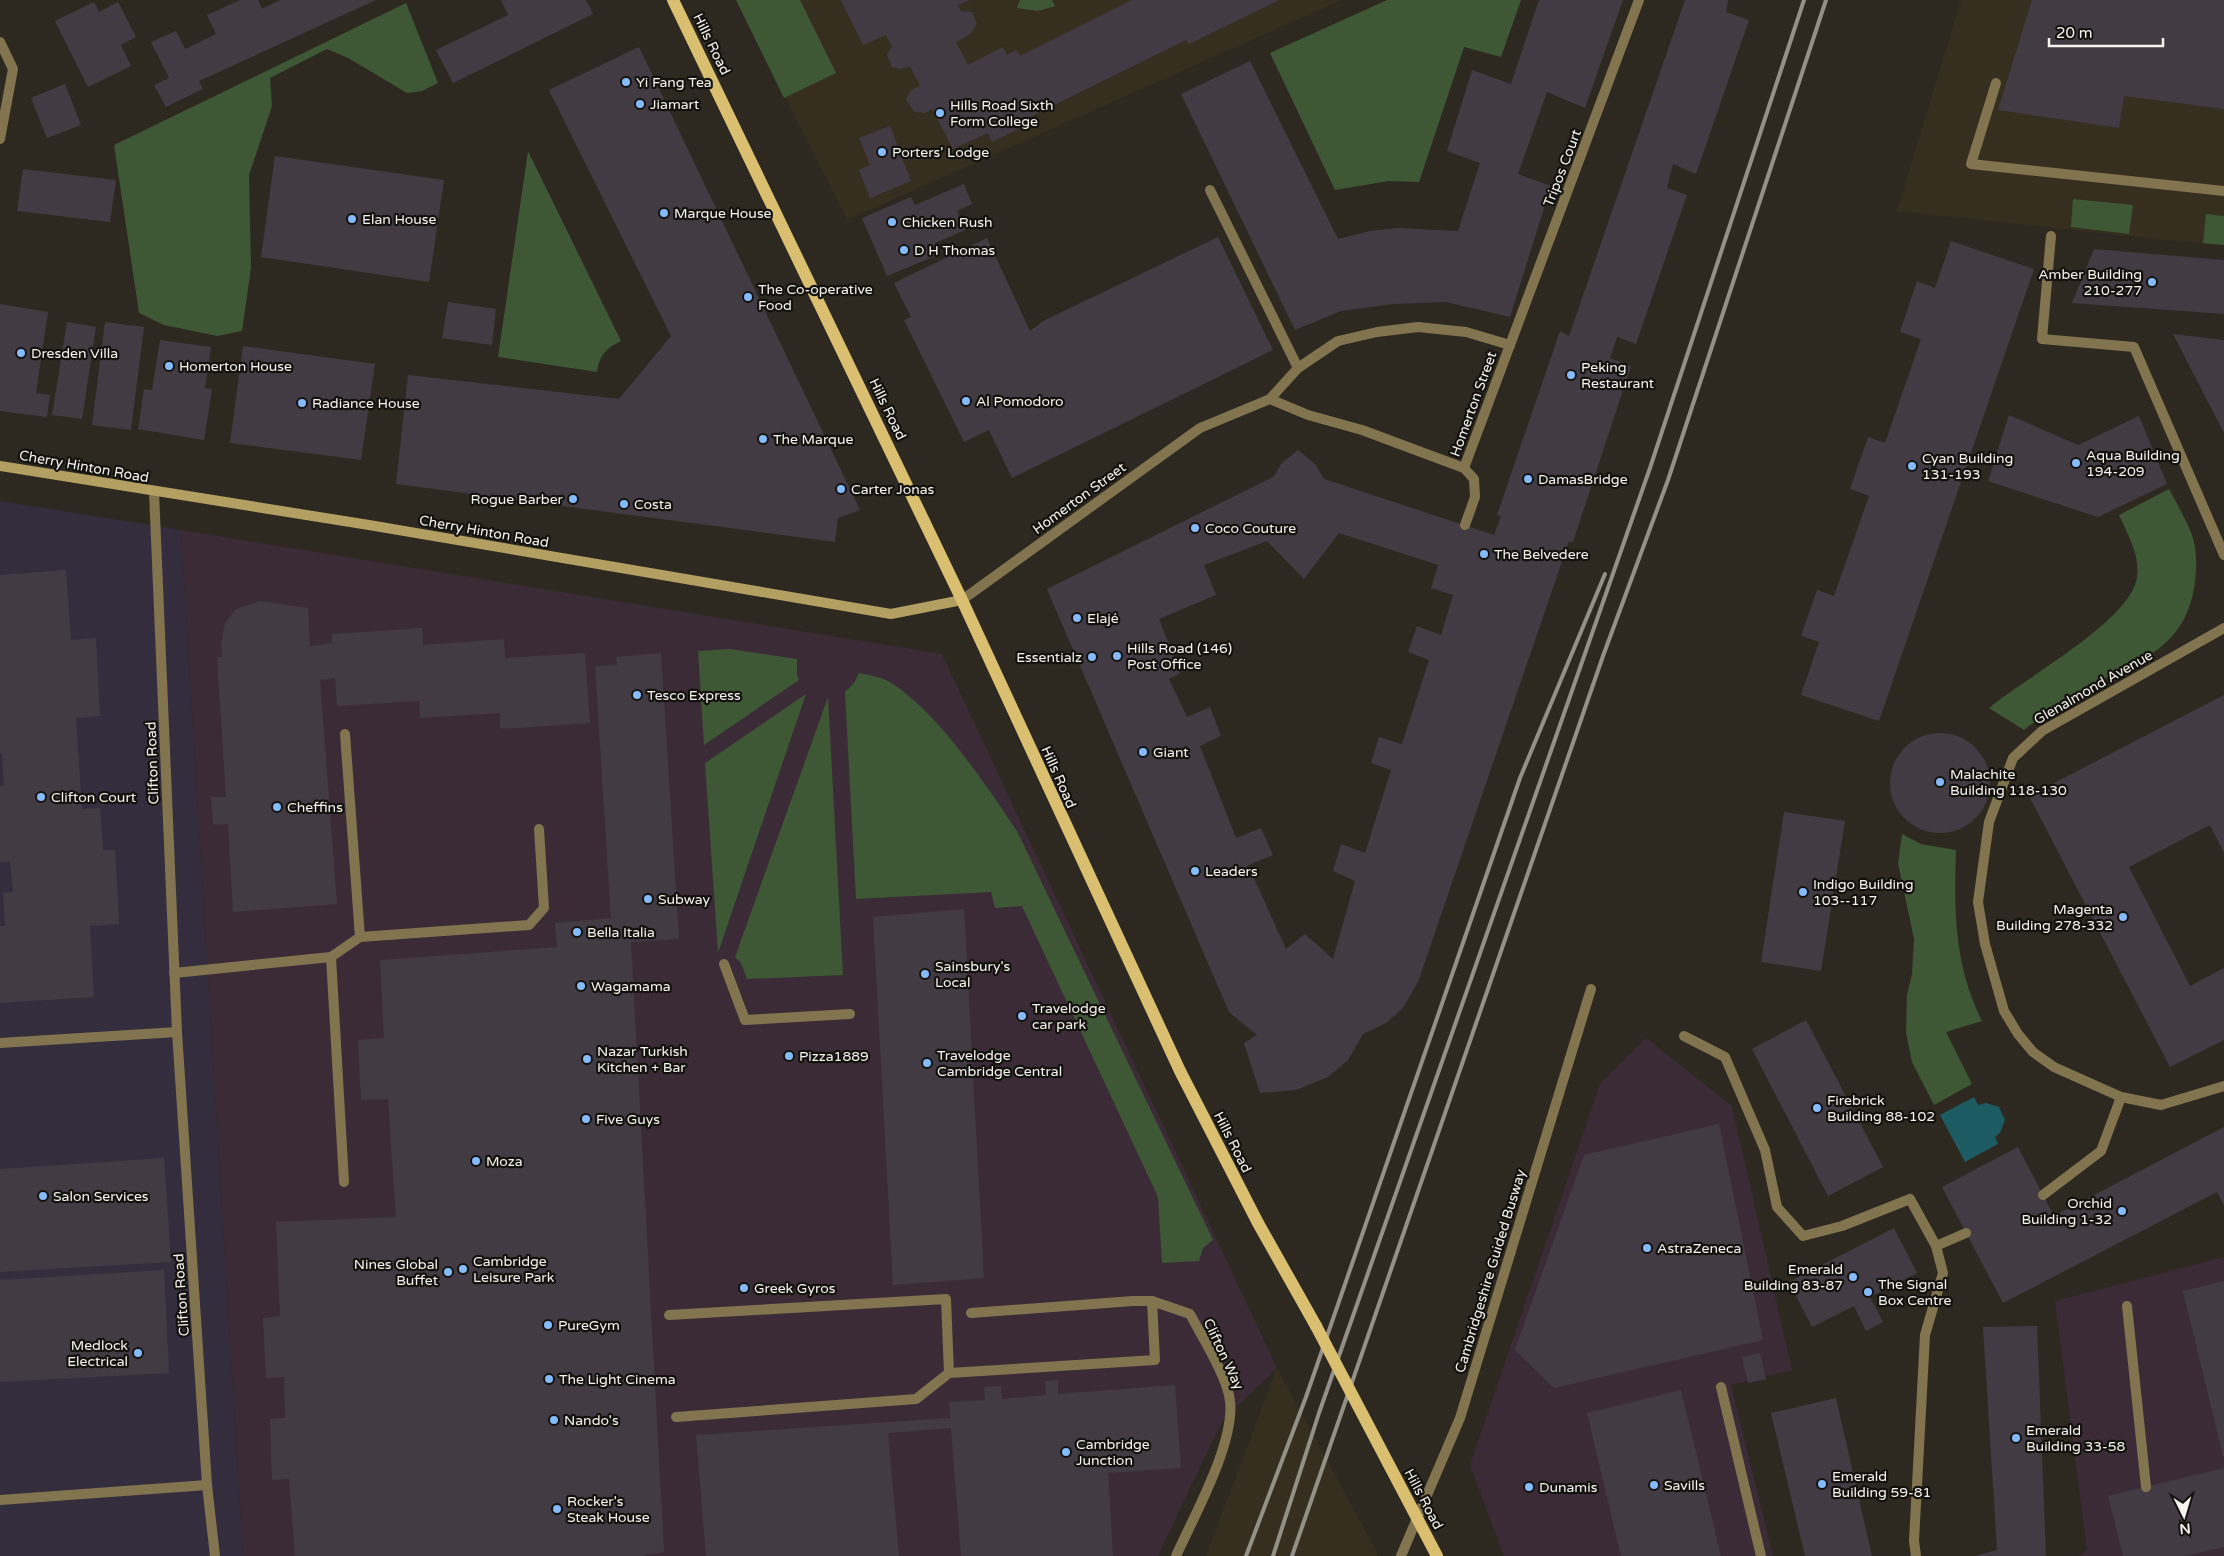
<svg xmlns="http://www.w3.org/2000/svg" width="2224" height="1556" viewBox="0 0 2224 1556" font-family="'Varela Round',sans-serif">
  <rect width="100%" height="100%" fill="#2d2920"/>
  <g fill="#3b2b36">
    <polygon points="181,530 942,654 1277,1368 1222,1421 1158,1556 243,1556"/>
    <polygon points="1646,1038 1732,1106 1792,1370 1731,1385 1773,1556 1504,1556 1470,1465 1600,1084"/>
    <polygon points="2224,1257 2224,1556 2078,1556 2087,1550 2055,1301"/>
  </g>
  <polygon fill="#342d3d" points="0,501 181,530 243,1556 0,1556"/>
  <g fill="#362f20">
    <polygon points="736,0 1342,0 847,220"/>
    <polygon points="1961,0 2224,0 2224,246 1897,211"/>
    <polygon points="1277,1368 1378,1554 1377,1556 1206,1556"/>
  </g>
  <g fill="#3e5735">
    <polygon points="736,0 800,0 836,73 784,98"/>
    <polygon points="1020,0 1052,0 1055,6 1038,11 1017,8"/>
    <polygon points="1387,0 1521,0 1501,57 1464,47 1419,182 1389,181 1335,190 1270,53"/>
    <polygon points="406,3 438,83 422,91 407,93 348,58 327,49 270,78 272,106 249,175 251,268 242,331 217,336 164,325 139,313 114,145"/>
    <path d="M528,151L621,341C605,349 600,355 597,372L498,357Z"/>
    <polygon points="2073,199 2133,205 2129,234 2071,227"/>
    <polygon points="2206,214 2224,216 2224,245 2203,243"/>
    <path d="M2169,489C2176,502 2184,516 2190,530C2197,545 2197,565 2195,582C2186,648 2142,659 2091,686C2067,698 2046,713 2024,730L1989,708C2023,679 2132,620 2137,577C2140,555 2128,535 2119,515Z"/>
    <polygon points="730,649 797,659 797,674 799,680 704,745 698,651"/>
    <path d="M859,673C868,675 880,677 888,681C937,710 985,784 1017,831L1213,1240L1203,1248L1199,1261L1162,1263L1158,1197L1022,906L995,908L991,892L856,899L845,692L854,683Z"/>
    <polygon points="806,694 718,953 705,763"/>
    <polygon points="828,697 843,975 747,979 741,963 735,957"/>
    <path d="M1902,834L1921,844L1956,850C1954,911 1954,964 1982,1021L1946,1032L1972,1084L1934,1105L1912,1062L1906,1033L1907,995L1912,974L1914,939L1898,863Z"/>
  </g>
  <polygon fill="#1c5b61" points="1974,1097 1978,1105 1986,1103 1999,1107 2005,1120 2000,1133 1995,1137 1998,1144 1965,1162 1940,1115"/>
  <g fill="#433b43" fill-rule="evenodd">
    <polygon points="240,0 258,0 262,9 280,0 376,0 199,81 203,89 166,107 154,85 169,78 151,42 176,31 185,49 216,34 207,15"/>
    <polygon points="501,0 586,0 593,14 453,83 436,50 508,15"/>
    <polygon points="841,0 970,0 958,5 961,11 972,12 977,24 970,34 956,42 968,65 1003,47 1007,55 1016,50 1020,56 1132,0 1279,0 1189,44 1186,40 1028,118 1030,123 992,142 988,133 953,149 932,109 925,113 914,112 906,99 911,90 920,86 910,66 900,69 892,67 887,55 892,47 886,35 863,45"/>
    <polygon points="1539,0 1623,0 1585,108 1547,92 1518,174 1551,186 1510,317 1446,302 1393,304 1341,311 1295,330 1181,94 1250,61 1338,239 1370,231 1397,228 1458,231 1480,163 1447,151 1472,70 1511,84"/>
    <path d="M1685,0H1728L1726,12L1749,20L1696,174L1673,164L1667,188L1687,195L1636,344L1617,337L1610,358L1631,366L1573,542L1569,541L1418,982L1403,1008L1386,1023L1363,1034L1348,1060L1328,1077L1296,1090L1260,1093L1244,1043L1257,1035L1229,1012L1047,589L1273,477L1282,463L1298,450L1316,465L1324,479L1494,535L1501,516L1497,515L1560,331L1569,336ZM1339,533L1438,565L1431,588L1453,595L1441,635L1417,626L1408,652L1429,660L1402,744L1379,737L1371,763L1391,770L1365,853L1341,844L1333,871L1355,881L1333,959L1305,934L1286,949L1248,865L1273,855L1261,828L1236,838L1200,746L1221,736L1210,707L1187,717L1169,679L1180,673L1159,619L1216,595L1204,565L1267,541L1304,579Z"/>
    <polygon points="2032,0 2224,0 2224,109 2124,96 2119,128 1998,110"/>
    <polygon points="94,2 99,12 118,2 136,37 121,45 131,66 88,87 55,21"/>
    <polygon points="639,47 860,510 838,518 835,542 396,484 408,375 619,399 671,336 549,90"/>
    <polygon points="65,84 81,125 47,138 31,98"/>
    <polygon points="890,126 911,181 870,198 859,170 870,165 859,138"/>
    <polygon points="275,156 444,180 429,282 261,257"/>
    <polygon points="23,169 116,180 110,222 17,211"/>
    <polygon points="964,184 972,204 957,211 965,230 935,243 940,254 887,276 862,218 911,197 915,205"/>
    <polygon points="1218,237 1273,350 1012,478 989,430 964,442 904,320 911,317 894,283 987,238 1030,331 1043,321"/>
    <polygon points="1951,241 2034,269 1879,721 1801,695 1819,642 1801,636 1817,590 1834,596 1869,496 1850,489 1868,437 1885,443 1921,339 1900,332 1917,281 1935,288"/>
    <polygon points="2094,249 2224,260 2224,314 2072,303"/>
    <polygon points="448,302 496,309 492,345 442,338"/>
    <polygon points="0,304 48,312 36,393 50,395 47,417 0,411"/>
    <polygon points="67,322 96,327 82,419 52,415"/>
    <polygon points="105,322 144,327 131,430 92,425"/>
    <polygon points="2173,334 2224,340 2224,433"/>
    <polygon points="160,340 211,347 205,388 212,389 204,440 138,429 144,389 152,390"/>
    <polygon points="243,346 375,364 361,460 230,443"/>
    <polygon points="2009,415 2078,445 2139,416 2167,484 2098,517 1988,481"/>
    <polygon points="66,570 71,640 96,638 100,716 76,718 82,809 100,808 103,850 115,850 119,924 90,926 94,997 0,1003 0,926 5,926 3,893 13,892 10,861 0,862 0,786 4,785 2,754 0,754 0,575"/>
    <polygon points="261,601 308,608 310,646 332,643 332,634 422,628 423,645 504,639 505,658 585,653 590,723 500,729 500,713 420,718 419,701 337,706 335,678 320,680 337,904 233,912 228,824 213,825 211,797 226,797 217,657 222,657 221,643 225,623 236,609"/>
    <polygon points="661,653 679,939 631,942 664,1552 643,1556 295,1556 289,1479 272,1480 270,1419 285,1418 284,1377 266,1378 263,1318 280,1316 276,1222 396,1217 388,1099 361,1100 358,1040 384,1038 380,960 557,947 555,923 611,918 595,666 617,665 616,657"/>
    <polygon points="2224,695 2224,853 2210,825 2129,867 2190,986 2224,968 2224,1040 2170,1067 2029,796"/>
    <circle cx="1940" cy="783" r="50"/>
    <polygon points="1784,812 1845,821 1821,971 1761,962"/>
    <polygon points="964,909 984,1278 893,1285 873,917"/>
    <polygon points="1806,1020 1883,1167 1828,1196 1752,1049"/>
    <polygon points="1719,1124 1763,1340 1554,1388 1515,1350 1584,1155"/>
    <polygon points="2224,1127 2224,1206 2217,1192 2003,1303 1942,1187 2018,1147 2054,1216"/>
    <polygon points="164,1158 171,1262 0,1272 0,1169"/>
    <polygon points="1894,1228 1917,1273 1870,1297 1883,1322 1866,1331 1854,1306 1812,1327 1789,1282"/>
    <polygon points="164,1270 169,1373 0,1382 0,1280"/>
    <polygon points="2224,1281 2224,1456 2223,1456 2183,1291"/>
    <polygon points="2037,1326 2046,1556 1975,1556 1997,1550 1983,1327"/>
    <polygon points="1760,1353 1766,1379 1748,1383 1742,1357"/>
    <polygon points="1058,1380 1058,1394 1175,1385 1181,1468 1108,1473 1113,1556 961,1556 951,1428 888,1433 899,1556 706,1556 696,1435 950,1418 949,1402 985,1400 984,1387 1001,1386 1002,1399 1046,1395 1045,1381"/>
    <polygon points="1681,1390 1721,1556 1621,1556 1587,1413"/>
    <polygon points="1836,1398 1872,1556 1805,1556 1771,1413"/>
    <polygon points="2224,1468 2224,1547 2185,1556 2123,1556 2108,1496"/>
  </g>
  <g fill="none" stroke-linecap="round" stroke-linejoin="round">
    <g stroke="#81744f" stroke-width="10">
      <polyline points="0,42 13,69 0,139"/>
      <polyline points="1996,83 1971,164 2224,191"/>
      <polyline points="1210,190 1298,368"/>
      <polyline points="345,734 360,937"/>
      <polyline points="174,973 331,957"/>
      <polyline points="1684,1036 1725,1057 1765,1150 1777,1207 1803,1236 1842,1226 1910,1199 1936,1246 1966,1233"/>
      <polyline points="344,1182 331,957 360,937 529,925 544,908 539,829"/>
      <polyline points="2043,1195 2101,1151 2121,1097"/>
      <polyline points="2127,1306 2146,1487"/>
      <polyline points="669,1315 946,1299 949,1373"/>
      <polyline points="1721,1387 1761,1556"/>
      <polyline points="0,1500 207,1485"/>
      <polyline points="1916,1556 1914,1541 1925,1335 1943,1273 1936,1246"/>
    </g>
    <g stroke="#81744f" stroke-width="10">
      <polyline points="2051,236 2042,339 2134,347 2224,555"/>
      <polyline points="1510,345 1639,0"/>
      <polyline points="1270,399 1308,415 1362,430 1464,468 1474,479 1475,497 1465,525"/>
      <polyline points="154,492 177,1032 207,1485 215,1556"/>
      <polyline points="962,600 1200,428 1270,399 1298,368 1338,341 1377,332 1418,327 1466,332 1510,345 1464,468"/>
      <polyline points="2224,628 2042,731 2013,758 1989,822 1978,902 1985,944 2004,1011 2018,1034 2033,1052 2054,1067 2121,1097 2161,1105 2224,1086"/>
      <polyline points="724,964 745,1020 850,1014"/>
      <polyline points="0,1043 177,1032"/>
      <path d="M971,1313L1133,1301H1152L1190,1314C1201,1335 1228,1378 1230,1401C1235,1443 1194,1516 1176,1556"/>
      <polyline points="676,1417 916,1399 949,1373 1155,1360 1152,1301"/>
      <polyline points="1401,1556 1460,1418 1591,989"/>
    </g>
    <polyline stroke="#b39f62" stroke-width="10" points="0,466 369,525 891,614 962,600"/>
    <polyline stroke="#dabf70" stroke-width="12" points="673,0 962,600 1180,1071 1258,1223 1316,1326"/>
    <g stroke="#939088" stroke-width="4">
      <polyline points="1246,1556 1306,1397 1520,778 1605,574"/>
      <polyline points="1273,1556 1319,1413 1650,468 1804,0"/>
      <polyline points="1292,1556 1603,656 1668,480 1826,0"/>
    </g>
    <polyline stroke="#dabf70" stroke-width="12" points="1316,1326 1437,1556"/>
  </g>
  <g fill="#85bbfb" stroke="#13120e" stroke-width="2">
    <circle cx="626" cy="82" r="5"/>
    <circle cx="640" cy="104" r="5"/>
    <circle cx="940" cy="113" r="5"/>
    <circle cx="882" cy="152" r="5"/>
    <circle cx="664" cy="213" r="5"/>
    <circle cx="352" cy="219" r="5"/>
    <circle cx="892" cy="222" r="5"/>
    <circle cx="904" cy="250" r="5"/>
    <circle cx="2152" cy="282" r="5"/>
    <circle cx="748" cy="297" r="5"/>
    <circle cx="21" cy="353" r="5"/>
    <circle cx="169" cy="366" r="5"/>
    <circle cx="1571" cy="375" r="5"/>
    <circle cx="966" cy="401" r="5"/>
    <circle cx="302" cy="403" r="5"/>
    <circle cx="763" cy="439" r="5"/>
    <circle cx="2076" cy="463" r="5"/>
    <circle cx="1912" cy="466" r="5"/>
    <circle cx="1528" cy="479" r="5"/>
    <circle cx="841" cy="489" r="5"/>
    <circle cx="573" cy="499" r="5"/>
    <circle cx="624" cy="504" r="5"/>
    <circle cx="1195" cy="528" r="5"/>
    <circle cx="1484" cy="554" r="5"/>
    <circle cx="1077" cy="618" r="5"/>
    <circle cx="1117" cy="656" r="5"/>
    <circle cx="1092" cy="657" r="5"/>
    <circle cx="637" cy="695" r="5"/>
    <circle cx="1143" cy="752" r="5"/>
    <circle cx="1940" cy="782" r="5"/>
    <circle cx="41" cy="797" r="5"/>
    <circle cx="277" cy="807" r="5"/>
    <circle cx="1195" cy="871" r="5"/>
    <circle cx="1803" cy="892" r="5"/>
    <circle cx="648" cy="899" r="5"/>
    <circle cx="2123" cy="917" r="5"/>
    <circle cx="577" cy="932" r="5"/>
    <circle cx="925" cy="974" r="5"/>
    <circle cx="581" cy="986" r="5"/>
    <circle cx="1022" cy="1016" r="5"/>
    <circle cx="789" cy="1056" r="5"/>
    <circle cx="587" cy="1059" r="5"/>
    <circle cx="927" cy="1063" r="5"/>
    <circle cx="1817" cy="1108" r="5"/>
    <circle cx="586" cy="1119" r="5"/>
    <circle cx="476" cy="1161" r="5"/>
    <circle cx="43" cy="1196" r="5"/>
    <circle cx="2122" cy="1211" r="5"/>
    <circle cx="1647" cy="1248" r="5"/>
    <circle cx="463" cy="1269" r="5"/>
    <circle cx="448" cy="1272" r="5"/>
    <circle cx="1853" cy="1277" r="5"/>
    <circle cx="744" cy="1288" r="5"/>
    <circle cx="1868" cy="1292" r="5"/>
    <circle cx="548" cy="1325" r="5"/>
    <circle cx="138" cy="1353" r="5"/>
    <circle cx="549" cy="1379" r="5"/>
    <circle cx="554" cy="1420" r="5"/>
    <circle cx="2016" cy="1438" r="5"/>
    <circle cx="1066" cy="1452" r="5"/>
    <circle cx="1822" cy="1484" r="5"/>
    <circle cx="1654" cy="1485" r="5"/>
    <circle cx="1529" cy="1487" r="5"/>
    <circle cx="557" cy="1509" r="5"/>
  </g>
  <g text-anchor="middle" stroke-width="4.5" stroke-linejoin="round" paint-order="stroke">
    <g font-size="14" fill="#f5f3ed" stroke="#13120e">
      <text transform="translate(712 44) rotate(64)" y="5">Hills Road</text>
      <text transform="translate(1562 168) rotate(-69)" y="5">Tripos Court</text>
      <text transform="translate(1473 404) rotate(-70)" y="5">Homerton Street</text>
      <text transform="translate(888 409) rotate(64)" y="5">Hills Road</text>
      <text transform="translate(84 466) rotate(10)" y="5">Cherry Hinton Road</text>
      <text transform="translate(1079 498) rotate(-36)" y="5">Homerton Street</text>
      <text transform="translate(484 531) rotate(10)" y="5">Cherry Hinton Road</text>
      <text transform="translate(2093 687) rotate(-30)" y="5">Glenalmond Avenue</text>
      <text transform="translate(152 763) rotate(-92)" y="5">Clifton Road</text>
      <text transform="translate(1059 777) rotate(66)" y="5">Hills Road</text>
      <text transform="translate(1233 1142) rotate(63)" y="5">Hills Road</text>
      <text transform="translate(1490 1271) rotate(-73)" y="5">Cambridgeshire Guided Busway</text>
      <text transform="translate(181 1295) rotate(-94)" y="5">Clifton Road</text>
      <text transform="translate(1224 1354) rotate(65)" y="5">Clifton Way</text>
      <text transform="translate(1424 1499) rotate(62)" y="5">Hills Road</text>
    </g>
    <g font-size="14" fill="#f5f3ed" stroke="#13120e" text-anchor="start">
      <text x="636" y="87">Yi Fang Tea</text>
      <text x="650" y="109">Jiamart</text>
      <text x="950" y="110">Hills Road Sixth<tspan x="950" dy="16">Form College</tspan></text>
      <text x="892" y="157">Porters' Lodge</text>
      <text x="674" y="218">Marque House</text>
      <text x="362" y="224">Elan House</text>
      <text x="902" y="227">Chicken Rush</text>
      <text x="914" y="255">D H Thomas</text>
      <text x="2142" y="279" text-anchor="end">Amber Building<tspan x="2142" dy="16">210-277</tspan></text>
      <text x="758" y="294">The Co-operative<tspan x="758" dy="16">Food</tspan></text>
      <text x="31" y="358">Dresden Villa</text>
      <text x="179" y="371">Homerton House</text>
      <text x="1581" y="372">Peking<tspan x="1581" dy="16">Restaurant</tspan></text>
      <text x="976" y="406">Al Pomodoro</text>
      <text x="312" y="408">Radiance House</text>
      <text x="773" y="444">The Marque</text>
      <text x="2086" y="460">Aqua Building<tspan x="2086" dy="16">194-209</tspan></text>
      <text x="1922" y="463">Cyan Building<tspan x="1922" dy="16">131-193</tspan></text>
      <text x="1538" y="484">DamasBridge</text>
      <text x="851" y="494">Carter Jonas</text>
      <text x="563" y="504" text-anchor="end">Rogue Barber</text>
      <text x="634" y="509">Costa</text>
      <text x="1205" y="533">Coco Couture</text>
      <text x="1494" y="559">The Belvedere</text>
      <text x="1087" y="623">Elajé</text>
      <text x="1127" y="653">Hills Road (146)<tspan x="1127" dy="16">Post Office</tspan></text>
      <text x="1082" y="662" text-anchor="end">Essentialz</text>
      <text x="647" y="700">Tesco Express</text>
      <text x="1153" y="757">Giant</text>
      <text x="1950" y="779">Malachite<tspan x="1950" dy="16">Building 118-130</tspan></text>
      <text x="51" y="802">Clifton Court</text>
      <text x="287" y="812">Cheffins</text>
      <text x="1205" y="876">Leaders</text>
      <text x="1813" y="889">Indigo Building<tspan x="1813" dy="16">103--117</tspan></text>
      <text x="658" y="904">Subway</text>
      <text x="2113" y="914" text-anchor="end">Magenta<tspan x="2113" dy="16">Building 278-332</tspan></text>
      <text x="587" y="937">Bella Italia</text>
      <text x="935" y="971">Sainsbury's<tspan x="935" dy="16">Local</tspan></text>
      <text x="591" y="991">Wagamama</text>
      <text x="1032" y="1013">Travelodge<tspan x="1032" dy="16">car park</tspan></text>
      <text x="597" y="1056">Nazar Turkish<tspan x="597" dy="16">Kitchen + Bar</tspan></text>
      <text x="937" y="1060">Travelodge<tspan x="937" dy="16">Cambridge Central</tspan></text>
      <text x="799" y="1061">Pizza1889</text>
      <text x="1827" y="1105">Firebrick<tspan x="1827" dy="16">Building 88-102</tspan></text>
      <text x="596" y="1124">Five Guys</text>
      <text x="486" y="1166">Moza</text>
      <text x="53" y="1201">Salon Services</text>
      <text x="2112" y="1208" text-anchor="end">Orchid<tspan x="2112" dy="16">Building 1-32</tspan></text>
      <text x="1657" y="1253">AstraZeneca</text>
      <text x="473" y="1266">Cambridge<tspan x="473" dy="16">Leisure Park</tspan></text>
      <text x="438" y="1269" text-anchor="end">Nines Global<tspan x="438" dy="16">Buffet</tspan></text>
      <text x="1843" y="1274" text-anchor="end">Emerald<tspan x="1843" dy="16">Building 83-87</tspan></text>
      <text x="1878" y="1289">The Signal<tspan x="1878" dy="16">Box Centre</tspan></text>
      <text x="754" y="1293">Greek Gyros</text>
      <text x="558" y="1330">PureGym</text>
      <text x="128" y="1350" text-anchor="end">Medlock<tspan x="128" dy="16">Electrical</tspan></text>
      <text x="559" y="1384">The Light Cinema</text>
      <text x="564" y="1425">Nando's</text>
      <text x="2026" y="1435">Emerald<tspan x="2026" dy="16">Building 33-58</tspan></text>
      <text x="1076" y="1449">Cambridge<tspan x="1076" dy="16">Junction</tspan></text>
      <text x="1832" y="1481">Emerald<tspan x="1832" dy="16">Building 59-81</tspan></text>
      <text x="1664" y="1490">Savills</text>
      <text x="1539" y="1492">Dunamis</text>
      <text x="567" y="1506">Rocker's<tspan x="567" dy="16">Steak House</tspan></text>
    </g>
  </g>
  <g transform="translate(2184 1516) rotate(175)" stroke="#13120e" stroke-width="4" paint-order="stroke">
  <path d="M0-4L9 19L0 12L-9 19Z" fill="#f5f3ed"/>
  <text y="-8" font-size="14" font-weight="bold" text-anchor="middle" fill="#f5f3ed">N</text>
  </g>
  <path d="M2049 38v8h114v-8" fill="none" stroke="#f5f3ed" stroke-width="2.5"/>
  <text x="2056" y="38" font-size="15" fill="#f5f3ed" stroke="#13120e" stroke-width="4" paint-order="stroke">20 m</text>
</svg>
